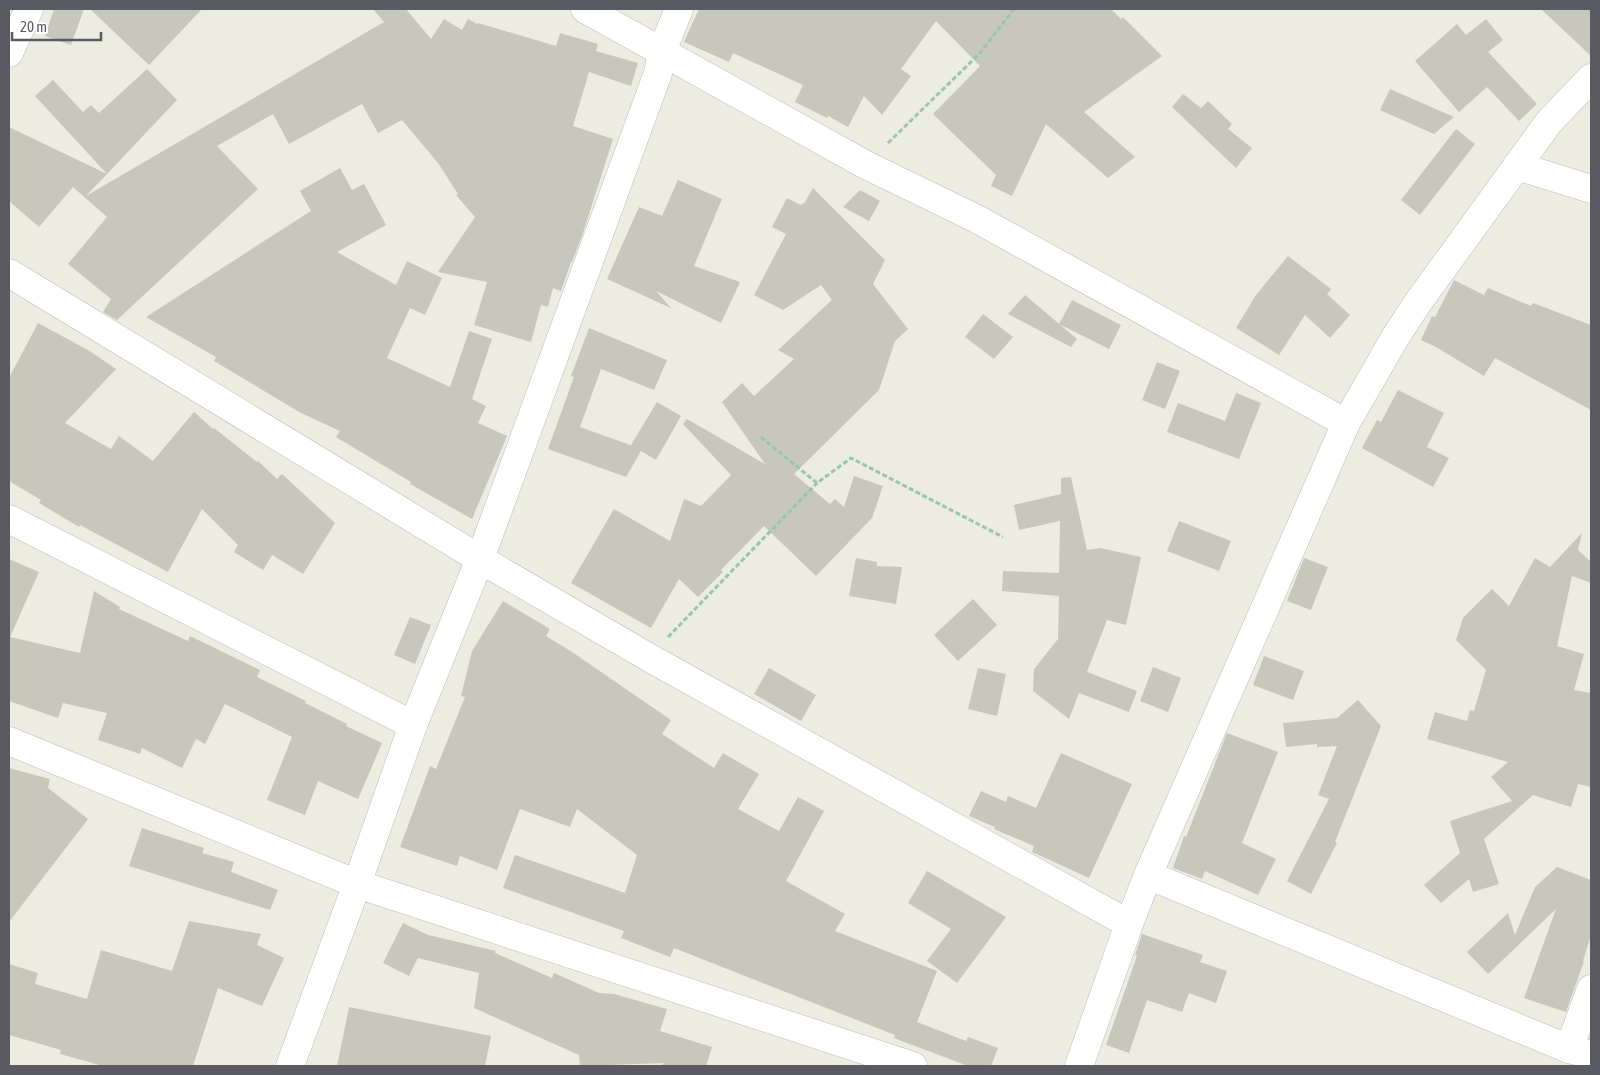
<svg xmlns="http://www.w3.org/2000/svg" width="1600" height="1075" viewBox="0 0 1600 1075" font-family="'Asap Condensed',sans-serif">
  <rect width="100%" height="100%" fill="#ecece1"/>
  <g fill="#c7c7be">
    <polygon points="54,9 84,9 71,45 45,36"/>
    <polygon points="90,9 202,9 149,65"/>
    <polygon points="373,9 406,9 431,39 444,19 462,30 468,19 477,24 478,23 556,46 560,33 598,44 596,51 638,63 631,86 589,72 573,126 613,139 583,233 572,262 571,262 561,291 553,288 548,307 541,305 531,342 474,325 487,282 438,272 475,217 456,195 458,194 438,163 402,120 378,133 362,104 289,144 273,114 217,146 258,189 117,320 103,312 111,299 68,264 107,217 73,187 39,227 9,201 9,127 107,174 86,196 384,22"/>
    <polygon points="699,9 1111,9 1121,19 1123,17 1162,56 1084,112 1135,157 1108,178 1046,124 1012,196 991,186 996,175 933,114 980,66 936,21 901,69 911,76 882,115 864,96 848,127 828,116 827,118 795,102 803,85 733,53 729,62 684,42"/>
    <polygon points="1541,9 1591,9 1591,56"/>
    <polygon points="1486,19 1503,40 1488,52 1537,104 1519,121 1487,87 1459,112 1415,61 1457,24 1466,35"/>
    <polygon points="147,69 177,100 107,174 35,96 53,80 83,112 91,105 99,113"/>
    <polygon points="1390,89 1454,117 1434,134 1380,110"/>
    <polygon points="1183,94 1201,108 1208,101 1232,124 1228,129 1252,148 1236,168 1172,107"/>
    <polygon points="1456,129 1475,144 1420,215 1401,200"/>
    <polygon points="340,168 352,190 364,184 386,225 337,252 396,285 407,261 442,278 425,315 410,308 387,358 450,387 469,331 492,339 472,399 486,406 478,423 507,436 472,519 410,484 411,482 336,437 340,431 301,413 214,361 216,357 146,317 311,211 300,191"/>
    <polygon points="678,180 722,199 694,266 740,282 721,323 656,291 671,308 607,279 639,207 662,216"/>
    <polygon points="813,188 885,260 873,284 908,329 895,341 879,390 794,474 830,504 835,499 844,507 854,476 883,486 872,518 816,576 764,526 721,570 723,572 698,597 679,579 651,628 571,583 614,509 670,541 684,499 701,506 731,475 683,424 687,419 765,464 722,402 742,383 754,396 794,359 778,350 832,300 821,285 783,310 754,295 786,234 772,227 787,198 801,205 803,203 804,204"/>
    <polygon points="860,190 880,201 869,221 843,207"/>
    <polygon points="1288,256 1331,289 1327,294 1350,315 1330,338 1305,315 1279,355 1236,328 1256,295"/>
    <polygon points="1454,280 1484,295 1488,288 1531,306 1533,303 1591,325 1591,410 1495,358 1484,376 1436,347 1421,340 1432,316 1435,317"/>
    <polygon points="1025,295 1077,339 1071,347 1008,314"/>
    <polygon points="1072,300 1121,325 1109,349 1059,324"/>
    <polygon points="983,314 1013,337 994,359 965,337"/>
    <polygon points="38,323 88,350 116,369 65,423 111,449 119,436 153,461 194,412 213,429 214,428 257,462 258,461 277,479 282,474 335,523 303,574 272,555 263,570 234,552 238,545 202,509 168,572 80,525 79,527 39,503 41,500 9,481 9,378"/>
    <polygon points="589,328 667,360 654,390 601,369 580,427 633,446 631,445 657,402 681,416 656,460 641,451 626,477 548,449 574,377 571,376"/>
    <polygon points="1157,362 1180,371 1165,409 1142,400"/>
    <polygon points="1398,390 1444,413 1427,447 1449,458 1433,487 1362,448 1377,420 1381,422"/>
    <polygon points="1236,393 1261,403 1239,459 1167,432 1178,403 1225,421"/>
    <polygon points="1071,477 1087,550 1100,548 1141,557 1126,625 1107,620 1087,672 1137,691 1129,712 1079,693 1069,719 1033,691 1034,669 1058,639 1059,596 1002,591 1003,571 1059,573 1060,521 1019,530 1014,505 1061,494 1061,478"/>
    <polygon points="1179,521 1231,541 1219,571 1167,551"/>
    <polygon points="1582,533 1578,550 1591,562 1591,583 1572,576 1557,646 1584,654 1574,690 1591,693 1591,787 1578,784 1571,807 1533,795 1484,839 1499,884 1473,892 1469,879 1441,903 1424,885 1460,853 1450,821 1512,801 1491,777 1508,762 1427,739 1435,712 1467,721 1470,710 1474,711 1486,670 1456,640 1463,618 1492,589 1509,606 1535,558 1550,567"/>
    <polygon points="856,558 877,562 877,566 902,567 896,604 849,596"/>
    <polygon points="1304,558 1328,567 1311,610 1287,601"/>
    <polygon points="9,559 39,572 10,637 80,653 94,591 120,607 119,609 188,641 190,636 260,670 257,677 306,701 305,703 347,724 346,726 382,743 358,799 318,781 305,815 267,800 292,737 225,704 205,744 196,739 182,768 142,748 140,754 98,740 107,713 63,703 58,718 9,701"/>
    <polygon points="973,599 997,625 958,661 934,635"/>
    <polygon points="503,601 550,629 546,636 572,652 671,720 662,734 714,768 723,753 759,774 738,809 779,831 798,797 824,811 786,881 845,914 835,931 937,971 917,1022 966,1041 968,1037 998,1048 991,1066 968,1066 894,1038 895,1035 674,948 670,957 621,938 624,931 503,888 515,855 625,893 637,855 577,809 570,827 520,809 497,870 460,856 457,866 400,847 430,766 436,769 465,697 461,696 472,651"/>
    <polygon points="410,617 431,625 415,664 394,655"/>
    <polygon points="1264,656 1304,671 1293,700 1253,685"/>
    <polygon points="1153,667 1181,678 1168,712 1140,701"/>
    <polygon points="769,668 816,695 801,721 754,694"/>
    <polygon points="978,668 1006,674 997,716 968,709"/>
    <polygon points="1358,700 1381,726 1335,842 1337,843 1311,894 1287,881 1329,799 1318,795 1337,746 1317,747 1317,744 1286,747 1283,723 1337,718"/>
    <polygon points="1227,733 1278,752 1242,843 1276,859 1258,895 1205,871 1202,879 1173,868 1184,836 1186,837"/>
    <polygon points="1061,753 1132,784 1089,878 1032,852 1034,846 994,829 995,827 969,816 981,791 1006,802 1008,796 1036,808"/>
    <polygon points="9,768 50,779 48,788 88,819 9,922"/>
    <polygon points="142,828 204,848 202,853 234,862 231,872 278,890 270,910 129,866"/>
    <polygon points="1557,867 1591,880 1591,935 1583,961 1584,961 1566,1012 1524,998 1556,909 1488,974 1467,952 1508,913 1515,935 1535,887"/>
    <polygon points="927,871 1006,917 957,983 927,961 951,929 908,903"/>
    <polygon points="189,921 261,934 257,945 284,958 262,1006 218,988 193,1066 103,1066 60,1054 61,1050 9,1035 9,964 38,973 35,984 87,999 101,950 172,971"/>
    <polygon points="403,923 428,935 496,951 495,953 552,978 554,973 599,993 614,994 667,1009 660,1031 712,1047 706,1066 662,1066 664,1063 580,1066 579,1055 474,1008 479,973 418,958 409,976 383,963"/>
    <polygon points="1142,934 1203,955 1200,962 1227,971 1216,1003 1189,993 1182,1012 1147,1000 1129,1053 1106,1045 1137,956 1135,955"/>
    <polygon points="349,1007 491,1036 485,1066 337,1066"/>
  </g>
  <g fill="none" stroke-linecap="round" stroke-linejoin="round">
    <defs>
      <g id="street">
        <polyline points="585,9 866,165 977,219 1346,423"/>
        <polyline points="9,53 29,9"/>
        <polyline points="1517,166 1591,189"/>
        <polyline points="9,273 480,559 648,657 1129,924"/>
        <polyline points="9,519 413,725"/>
        <polyline points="9,741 357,884 913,1066"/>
        <polyline points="1148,875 1569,1049 1591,1055"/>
        <polyline points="1569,1049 1591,989"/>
        <polyline points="290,1066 357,884 413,725 480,559 658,73 662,51 679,9"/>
        <polyline points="1079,1066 1129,924 1148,875 1346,423 1396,336 1419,301 1549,122 1591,78"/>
      </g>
    </defs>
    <use href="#street" stroke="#bcbcc3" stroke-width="29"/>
    <g stroke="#98c6b1" stroke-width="3" stroke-dasharray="5 2.5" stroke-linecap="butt">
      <polyline points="888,143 980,53 1014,9"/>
      <polyline points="761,437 817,483 851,458 1003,537"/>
      <polyline points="668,637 817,483"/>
    </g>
    <use href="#street" stroke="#fff" stroke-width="28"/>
  </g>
  <rect width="1600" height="1075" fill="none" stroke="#5a5b62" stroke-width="20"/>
  <path d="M12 32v8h89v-8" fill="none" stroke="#5a5b62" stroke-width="2.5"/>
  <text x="20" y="32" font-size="15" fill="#5a5b62" stroke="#ffffff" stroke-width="4" paint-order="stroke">20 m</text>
</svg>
